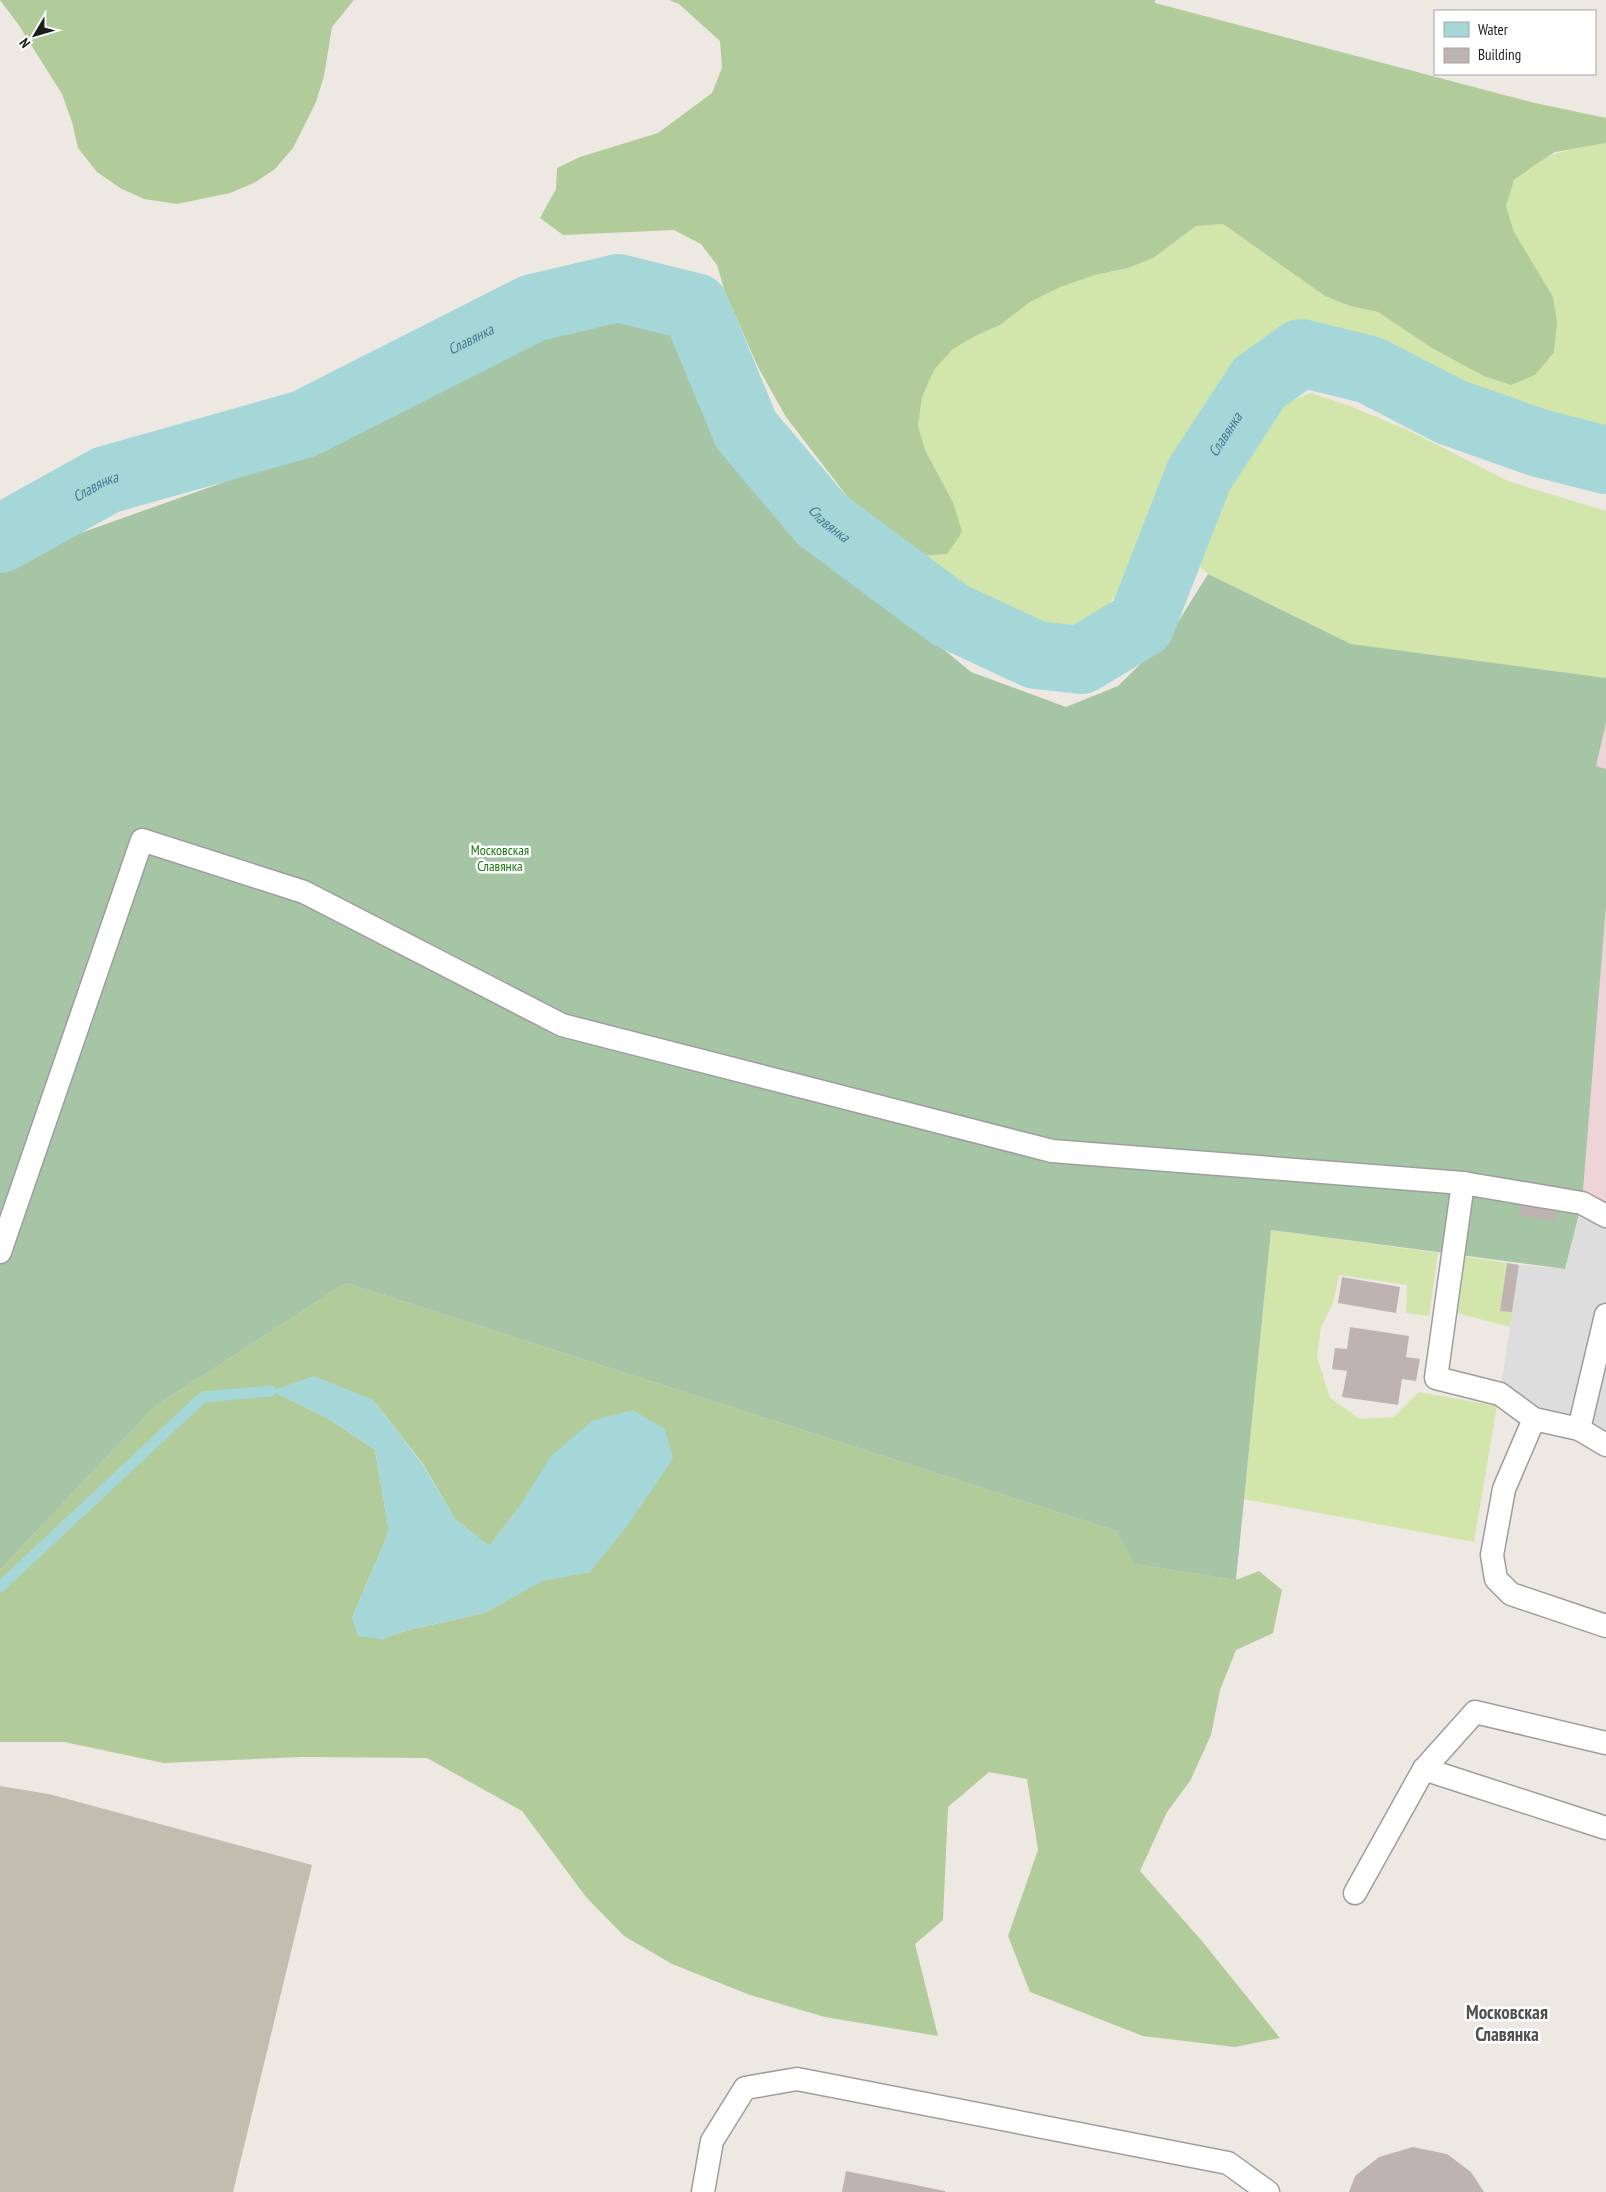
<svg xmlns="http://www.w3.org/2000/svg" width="1606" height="2192" viewBox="0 0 1606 2192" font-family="'PT Sans Narrow',sans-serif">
  <rect width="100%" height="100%" fill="#eee8e3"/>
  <g fill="#eed3d7">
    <polygon points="1606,723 1606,769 1596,766"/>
    <polygon points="1606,905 1606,1212 1582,1203"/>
  </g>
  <polygon fill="#c2beaf" points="0,1786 49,1794 312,1865 233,2192 0,2192"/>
  <g fill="#d2e6ab">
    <path d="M1606,143V435L1574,426L1488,395L1430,380L1393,363L1328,327L1293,324L1259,346L1227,391L1128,567L1116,595L1092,625L1062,637L1020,628L903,557L947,554L953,502L926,452L918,426L922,397L934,370L953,349L975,336L1000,325L1030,302L1059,287L1095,275L1128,268L1196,226L1223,224L1325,296L1350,306L1378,312L1484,376L1553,297C1541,277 1505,226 1506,205C1510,158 1569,149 1606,143Z"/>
    <polygon points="1311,393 1350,406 1410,431 1508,481 1606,511 1606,678 1351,644 1208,574 1191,559 1212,496 1252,437 1283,404"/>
    <polygon points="1271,1230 1438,1253 1429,1316 1406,1313 1407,1285 1339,1275 1333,1303 1321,1327 1317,1357 1330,1398 1360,1419 1394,1417 1419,1392 1497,1406 1474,1542 1244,1499"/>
    <polygon points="1461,1256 1507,1263 1500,1310 1512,1312 1510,1327 1453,1312"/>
  </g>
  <g fill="#b1cb9a" fill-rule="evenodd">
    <polygon points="0,0 354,0 332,27 324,76 316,102 293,148 275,169 254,183 230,193 177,204 144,199 120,188 97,172 78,148 72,122 62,94 18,24"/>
    <polygon points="669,0 1155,0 1155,3 1535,103 1606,118 1606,143 1555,152 1533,166 1514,180 1506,206 1514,232 1553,297 1557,323 1554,352 1535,375 1511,385 1484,376 1432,348 1378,312 1350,306 1325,296 1223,224 1196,226 1153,258 1128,268 1095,275 1060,287 1030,302 1000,325 975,336 953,349 934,370 922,397 918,426 926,452 953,502 962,532 947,554 903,557 894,542 870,526 786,417 758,367 725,292 717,265 701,244 674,230 563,235 540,218 556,189 557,168 580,157 658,133 712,93 722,68 720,41 679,4"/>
    <path d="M346,1283L1116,1531L1136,1564L1236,1580L1259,1571L1282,1590L1273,1633L1236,1650L1220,1690L1211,1735L1190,1781L1167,1812L1140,1871L1202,1941L1280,2038L1235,2047L1143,2036L1030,1992L1008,1936L1038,1850L1027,1779L989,1772L948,1807L943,1920L915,1944L938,2036L825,2017L750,1995L672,1964L624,1936L586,1897L522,1811L427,1758L302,1757L164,1763L64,1742H0V1570L154,1407ZM272,1391L373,1400L423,1464L455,1519L489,1546L518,1509L590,1572L543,1580L484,1613L408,1630L382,1639L352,1618L389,1531L375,1450L329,1419Z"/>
  </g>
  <polygon fill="#a6c5a5" points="599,310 657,317 692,356 722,436 850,572 971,672 1066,707 1118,686 1170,635 1208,574 1351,644 1606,678 1606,723 1596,766 1606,769 1606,906 1582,1203 1565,1269 1271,1230 1236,1580 1135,1564 1116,1531 346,1283 154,1407 0,1570 0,570 30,551 286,460 534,320"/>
  <polygon fill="#ddd" points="1582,1203 1606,1212 1606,1429 1500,1394 1519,1265 1565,1269"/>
  <polygon fill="#a5d7d9" points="314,1376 373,1400 423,1465 455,1519 489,1546 518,1509 551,1456 593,1420 633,1410 665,1429 673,1459 624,1530 590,1572 543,1581 484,1613 408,1630 382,1639 358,1636 352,1618 389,1531 375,1450 329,1419 271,1391"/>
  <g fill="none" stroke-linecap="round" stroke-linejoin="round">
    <polyline stroke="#a5d7d9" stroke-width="11" points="0,1587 203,1397 271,1391"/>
    <path stroke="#a5d7d9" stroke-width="68" id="s1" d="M0,539L106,480L304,424L533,308L618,288L695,307L746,430L822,520L950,615L1036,655L1081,660L1141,624L1199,475L1259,383L1301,353L1370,370L1451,412L1539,443L1606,460"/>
  </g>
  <g fill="#beb3b0">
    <polygon points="1521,1201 1557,1208 1555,1221 1519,1215"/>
    <polygon points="1507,1263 1519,1265 1512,1312 1500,1311"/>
    <polygon points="1342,1277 1400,1287 1396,1313 1338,1303"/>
    <polygon points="1350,1327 1409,1336 1406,1357 1420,1359 1416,1381 1402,1379 1398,1405 1342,1397 1347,1371 1332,1369 1335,1348 1347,1349"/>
    <polygon points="1413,2147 1447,2154 1471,2172 1484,2192 1349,2192 1355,2176 1379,2157"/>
    <polygon points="846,2171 945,2191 945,2192 842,2192"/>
  </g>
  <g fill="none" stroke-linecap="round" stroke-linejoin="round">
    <defs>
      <g id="service">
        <polyline points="1463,1183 1582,1203 1606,1216"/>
        <polyline points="0,1252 142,840 304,892 562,1025 1052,1151 1463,1183 1436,1378 1500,1394 1534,1419"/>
        <polyline points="1606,1315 1579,1429 1534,1419 1504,1489 1492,1555 1496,1579 1511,1594 1606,1626"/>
        <polyline points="1579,1429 1606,1445"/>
        <polyline points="1424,1769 1606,1828"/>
        <polyline points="1355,1893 1424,1769 1475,1712 1606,1743"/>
        <polyline points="703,2192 712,2141 745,2088 797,2079 1228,2163 1268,2192"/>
      </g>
    </defs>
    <use href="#service" stroke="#9e9e9e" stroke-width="25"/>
    <use href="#service" stroke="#fff" stroke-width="22"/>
  </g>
  <g text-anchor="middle" stroke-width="5" stroke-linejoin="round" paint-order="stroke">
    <g font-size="14" fill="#1a7511" stroke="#fff">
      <text x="500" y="855">Московская<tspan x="500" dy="16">Славянка</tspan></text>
    </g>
    <g font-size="15" font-style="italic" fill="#457991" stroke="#fff">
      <text dy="5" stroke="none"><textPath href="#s1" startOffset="514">Славянка</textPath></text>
      <text dy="5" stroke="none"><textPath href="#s1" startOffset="1579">Славянка</textPath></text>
      <text dy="5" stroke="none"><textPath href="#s1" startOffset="109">Славянка</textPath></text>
      <text dy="5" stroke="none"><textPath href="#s1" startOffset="1009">Славянка</textPath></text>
    </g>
    <g font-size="19" font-weight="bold" fill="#505050" stroke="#fff">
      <text x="1507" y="2019">Московская<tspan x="1507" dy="22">Славянка</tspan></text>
    </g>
  </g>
  <rect x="1434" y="10" width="162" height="65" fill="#ffffff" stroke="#a5a5a5"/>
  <rect x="1444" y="22" width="25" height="15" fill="#a5d7d9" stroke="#a5a5a5"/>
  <text x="1478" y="35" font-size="15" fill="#1d1d1d">Water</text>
  <rect x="1444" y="48" width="25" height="15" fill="#beb3b0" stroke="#a5a5a5"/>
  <text x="1478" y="60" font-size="15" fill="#1d1d1d">Building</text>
  <g transform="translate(35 35) rotate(232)" stroke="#ffffff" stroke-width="4" paint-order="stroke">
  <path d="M0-4L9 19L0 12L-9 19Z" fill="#1d1d1d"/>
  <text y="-8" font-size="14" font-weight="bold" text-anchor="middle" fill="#1d1d1d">N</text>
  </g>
</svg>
